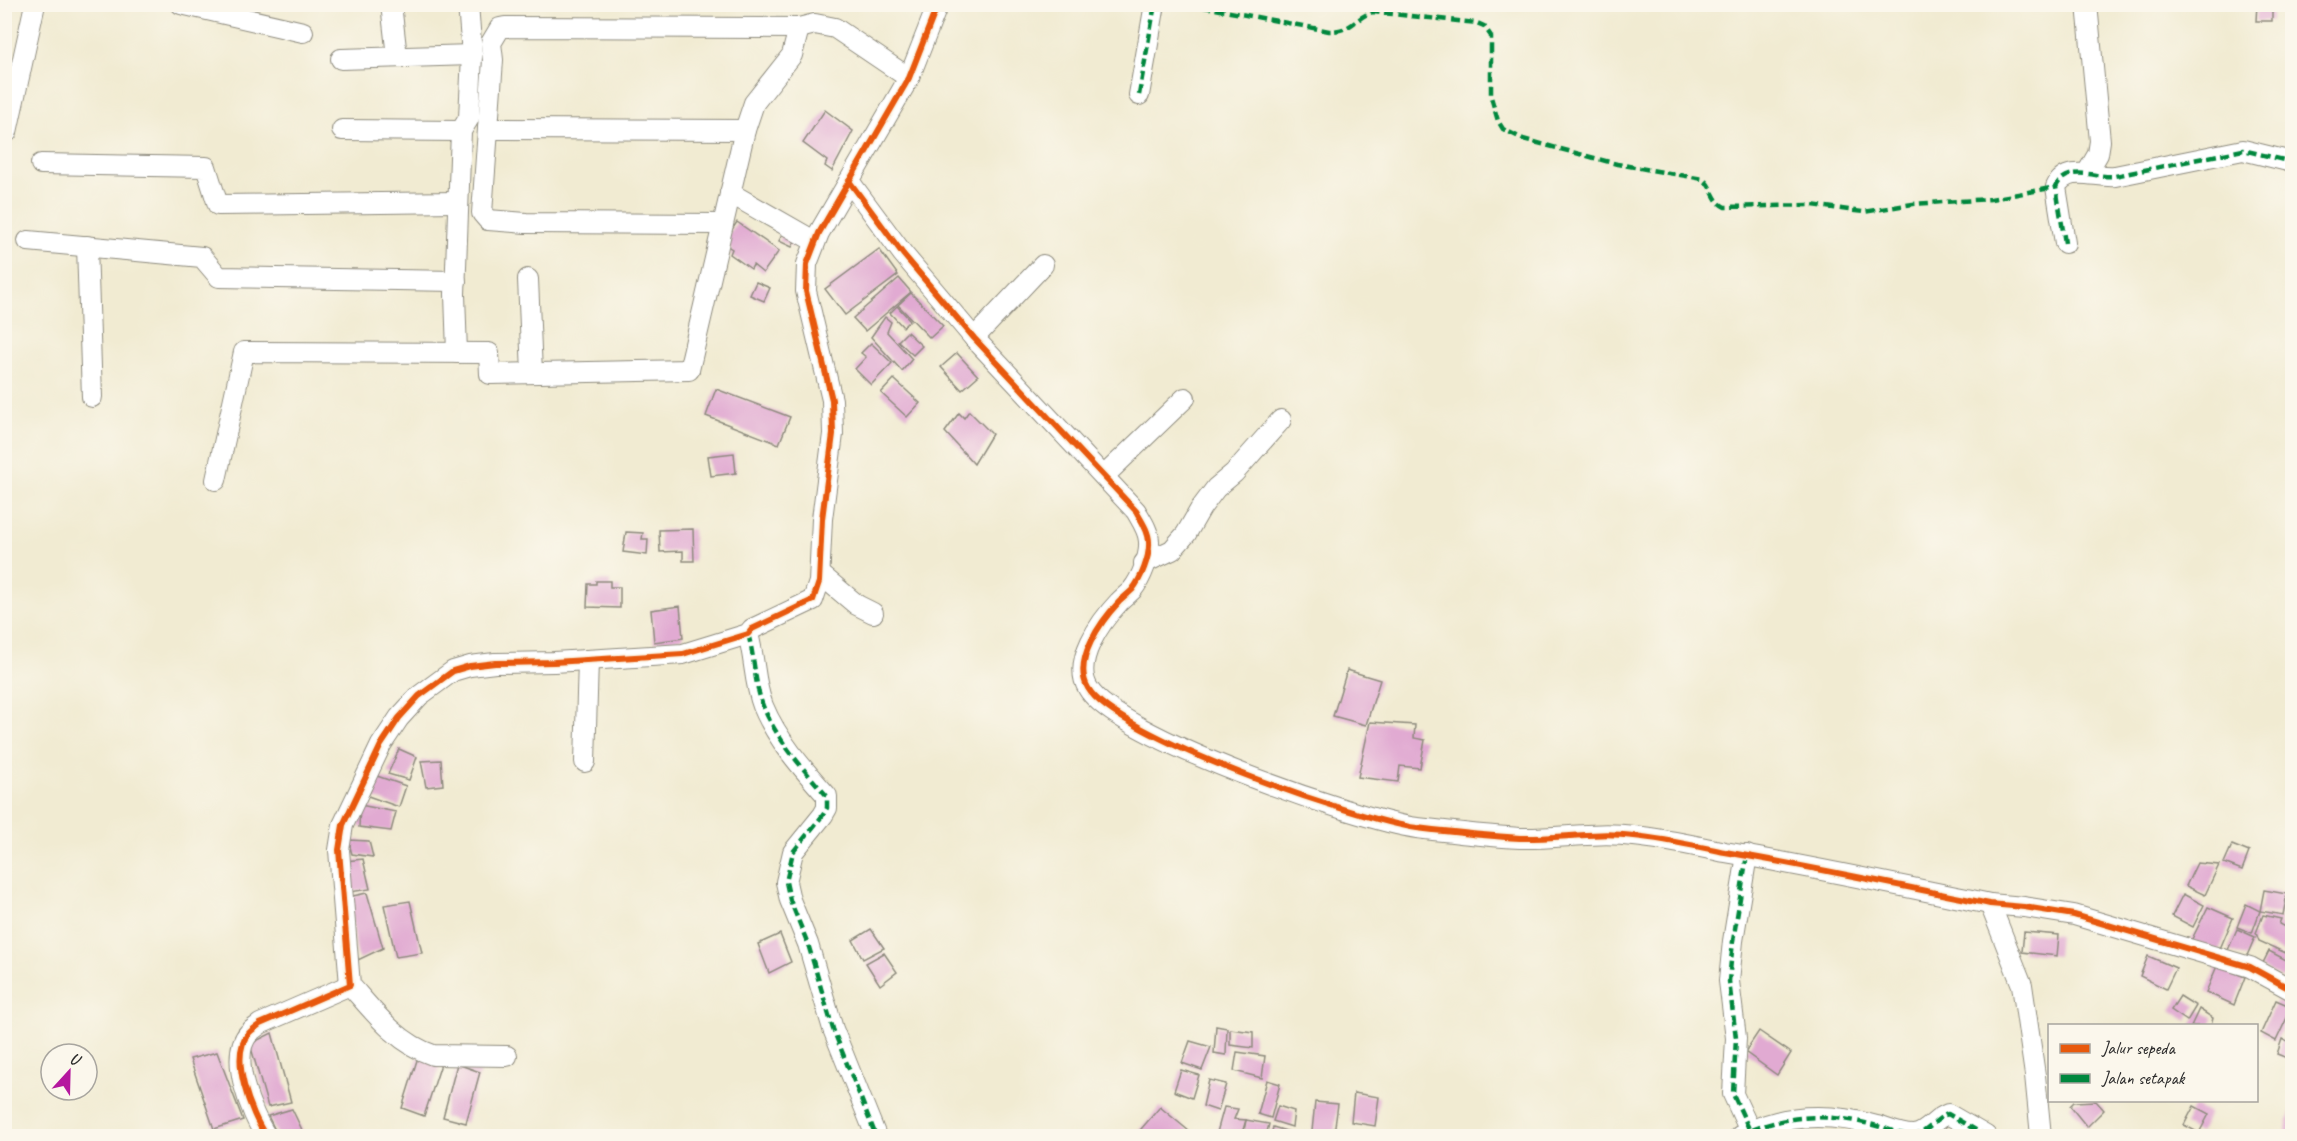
<svg xmlns="http://www.w3.org/2000/svg" width="2297" height="1141" viewBox="0 0 2297 1141" font-family="Caveat,sans-serif">
  <rect width="100%" height="100%" fill="#fbf7ec"/>
  <filter id="ink" filterUnits="userSpaceOnUse"><feTurbulence type="fractalNoise" baseFrequency=".0167" numOctaves="2"/><feDisplacementMap in="SourceGraphic" scale="12" xChannelSelector="R" yChannelSelector="G"/><feConvolveMatrix kernelMatrix="1 2 1 2 8 2 1 2 1" color-interpolation-filters="sRGB"/></filter>
  <filter id="wash" filterUnits="userSpaceOnUse"><feTurbulence type="fractalNoise" baseFrequency=".008" numOctaves="4" result="noise"/><feDisplacementMap in="SourceGraphic" scale="24" xChannelSelector="R" yChannelSelector="G"/><feGaussianBlur stdDeviation="1.35" result="paint"/><feColorMatrix in="noise" values="0 0 0 0 0 0 0 0 0 0 0 0 0 0 0 0 0 1.4 0 .05"/><feComposite in="paint" operator="in"/></filter>
  <g filter="url(#wash)">
    <rect width="100%" height="100%" fill="#f1ebd2"/>
    <g id="blocks">
      <g fill="#e1aad2">
        <polygon points="2257,4 2272,4 2272,21 2256,21"/>
        <polygon points="825,110 853,131 832,171 825,166 827,161 803,143"/>
        <polygon points="737,222 779,251 763,273 753,265 751,269 730,254 732,249 723,243"/>
        <polygon points="784,231 797,237 792,247 779,241"/>
        <polygon points="879,249 898,275 845,315 825,289"/>
        <polygon points="899,278 911,292 865,331 853,318"/>
        <polygon points="756,282 770,288 764,301 750,295"/>
        <polygon points="911,293 943,326 930,338 898,305"/>
        <polygon points="897,306 910,320 903,327 890,313"/>
        <polygon points="885,317 891,322 887,332 912,359 902,371 871,337"/>
        <polygon points="907,332 922,346 913,355 898,341"/>
        <polygon points="871,343 892,363 871,385 855,369 866,357 861,353"/>
        <polygon points="957,353 978,376 962,390 941,367"/>
        <polygon points="894,379 920,403 907,417 881,393"/>
        <polygon points="716,389 790,417 779,444 706,416"/>
        <polygon points="969,411 992,434 974,464 945,432 959,413 964,418"/>
        <polygon points="734,453 736,473 711,476 708,456"/>
        <polygon points="693,529 694,561 683,561 683,551 660,552 659,530"/>
        <polygon points="626,532 643,533 642,539 648,539 647,555 623,552"/>
        <polygon points="596,581 610,581 610,587 620,587 620,608 587,607 588,584 596,584"/>
        <polygon points="680,606 683,638 654,642 651,610"/>
        <polygon points="1347,670 1380,680 1366,725 1333,716"/>
        <polygon points="1370,722 1415,725 1414,738 1425,740 1420,768 1400,766 1398,782 1358,777"/>
        <polygon points="399,749 417,757 409,780 388,774"/>
        <polygon points="441,760 443,785 426,787 421,761"/>
        <polygon points="377,776 406,786 399,807 368,796"/>
        <polygon points="360,805 396,812 391,831 359,827"/>
        <polygon points="348,840 369,841 373,857 352,854"/>
        <polygon points="2232,845 2249,852 2242,870 2224,863"/>
        <polygon points="363,859 370,889 350,892 346,861"/>
        <polygon points="2197,863 2219,865 2205,895 2186,886"/>
        <polygon points="2264,890 2287,894 2283,915 2260,911"/>
        <polygon points="367,893 383,948 358,960 348,897"/>
        <polygon points="2183,894 2204,905 2193,927 2172,916"/>
        <polygon points="410,901 422,953 396,957 384,905"/>
        <polygon points="2246,904 2260,911 2252,933 2237,927"/>
        <polygon points="2208,907 2233,918 2219,951 2191,941"/>
        <polygon points="2263,915 2281,919 2279,924 2292,931 2292,948 2290,955 2259,941 2256,933"/>
        <polygon points="871,929 884,948 863,959 853,940"/>
        <polygon points="2237,929 2255,937 2246,958 2228,950"/>
        <polygon points="2024,932 2059,935 2057,956 2022,952"/>
        <polygon points="780,934 791,962 769,973 758,944"/>
        <polygon points="2269,951 2292,963 2283,979 2261,967"/>
        <polygon points="884,953 897,972 880,985 866,963"/>
        <polygon points="2148,956 2176,968 2166,989 2140,976"/>
        <polygon points="2217,966 2245,977 2234,1005 2206,992"/>
        <polygon points="2180,996 2196,1006 2187,1021 2171,1010"/>
        <polygon points="2276,1000 2292,1007 2276,1041 2261,1033"/>
        <polygon points="2199,1009 2213,1018 2211,1026 2191,1026"/>
        <polygon points="1216,1026 1227,1028 1226,1055 1214,1053"/>
        <polygon points="1230,1029 1253,1032 1253,1048 1230,1045"/>
        <polygon points="1759,1031 1791,1053 1777,1075 1745,1052"/>
        <polygon points="272,1033 291,1102 268,1107 250,1044"/>
        <polygon points="2282,1039 2292,1045 2292,1060 2277,1054"/>
        <polygon points="1190,1041 1211,1047 1202,1070 1182,1063"/>
        <polygon points="217,1052 243,1120 214,1129 190,1059"/>
        <polygon points="1237,1052 1265,1056 1262,1078 1234,1071"/>
        <polygon points="418,1057 441,1064 424,1116 402,1108"/>
        <polygon points="457,1064 480,1072 466,1123 443,1117"/>
        <polygon points="1181,1070 1199,1075 1192,1098 1174,1091"/>
        <polygon points="1209,1080 1226,1084 1218,1111 1203,1106"/>
        <polygon points="1267,1080 1280,1084 1271,1118 1258,1114"/>
        <polygon points="1354,1093 1379,1097 1375,1126 1351,1122"/>
        <polygon points="1315,1102 1338,1104 1334,1134 1312,1131"/>
        <polygon points="2074,1102 2096,1101 2104,1110 2087,1127 2070,1106"/>
        <polygon points="1278,1106 1294,1111 1292,1127 1273,1121"/>
        <polygon points="2194,1106 2209,1114 2199,1133 2184,1125"/>
        <polygon points="1160,1107 1195,1136 1135,1136"/>
        <polygon points="1224,1107 1238,1109 1234,1119 1246,1120 1241,1136 1216,1136"/>
        <polygon points="2292,1107 2292,1136 2284,1136 2285,1131"/>
        <polygon points="292,1109 305,1136 278,1136 268,1116"/>
        <polygon points="1246,1120 1269,1124 1266,1136 1243,1136"/>
        <polygon points="1273,1127 1296,1134 1296,1136 1271,1136"/>
      </g>
    </g>
  </g>
  <g filter="url(#ink)">
    <use href="#blocks" fill-opacity="0" stroke="#8e8b7e" stroke-width="1.5"/>
    <g fill="none" stroke-linecap="round" stroke-linejoin="round">
      <defs>
        <g id="street">
          <polyline points="181,4 303,32"/>
          <polyline points="391,4 397,57"/>
          <polyline points="2087,4 2100,141 2098,154 2087,173"/>
          <polyline points="341,59 472,55"/>
          <polyline points="1139,95 1155,4"/>
          <polyline points="488,129 482,213 488,220 526,223 723,224"/>
          <polyline points="342,130 461,131"/>
          <polyline points="745,130 488,129 493,60 491,43 500,28 505,27 799,28 815,24 835,28 909,78"/>
          <polyline points="7,132 35,4"/>
          <polyline points="41,164 206,167 218,205 458,202"/>
          <path d="M849,181L903,254L974,338L1136,511C1141,520 1149,531 1149,542C1150,557 1141,579 1132,590C1128,594 1123,598 1119,602C1101,621 1072,661 1088,688C1115,736 1358,820 1417,828C1451,832 1486,836 1520,838C1558,839 1596,831 1634,836C1665,839 1695,846 1725,852C1813,867 1901,886 1990,904L2024,907L2074,915L2250,967L2292,990"/>
          <polyline points="730,193 814,241"/>
          <polyline points="28,241 202,257 219,277 456,281"/>
          <path d="M2065,243L2056,187C2067,164 2095,178 2115,176L2243,150L2292,162"/>
          <polyline points="87,246 92,397"/>
          <polyline points="528,279 532,373"/>
          <polyline points="974,338 1043,265"/>
          <polyline points="457,353 455,294 461,131 469,118 472,55 468,4"/>
          <polyline points="1104,476 1185,398"/>
          <polyline points="216,480 244,352 489,353 490,374 689,370 745,130 754,103 792,55 799,28"/>
          <polyline points="1144,563 1172,550 1186,534 1201,508 1216,488 1234,473 1281,420"/>
          <polyline points="820,574 857,605 873,613"/>
          <path d="M748,634C755,658 754,683 763,706C777,740 803,769 827,796V808L823,815L793,852L786,882L790,900L808,944L833,1029L876,1136"/>
          <polyline points="585,762 588,660"/>
          <polyline points="1747,855 1733,941 1729,981 1736,1038 1733,1094 1750,1131"/>
          <polyline points="1990,904 2022,985 2035,1075 2041,1136"/>
          <path d="M350,985C374,1012 397,1043 433,1055L507,1056"/>
          <path d="M266,1136C251,1114 228,1056 249,1033C252,1029 257,1027 260,1024L350,985L339,850L343,825L381,745L399,718L419,696L453,671L470,666L495,663L554,662L683,654L748,634L752,629L813,600L819,582L822,519L833,434L832,400L806,291L807,264L819,233L909,78L938,4"/>
          <path d="M1740,1136C1783,1113 1831,1113 1877,1126C1889,1129 1899,1135 1913,1135C1928,1134 1935,1118 1948,1114L1986,1136"/>
        </g>
      </defs>
      <use href="#street" stroke="#8e8b7e" stroke-width="22"/>
      <use href="#street" stroke="#fff" stroke-width="20"/>
      <g stroke="#00873e" stroke-width="4.5" stroke-dasharray="9 4.5" stroke-linecap="butt">
        <path d="M1189,4L1329,31C1354,31 1355,17 1373,12L1477,23L1484,26L1491,36V97L1498,121L1503,129L1523,139L1617,164L1703,179C1713,187 1713,202 1725,207L1812,205L1863,212L1913,204L1991,199L2056,187"/>
        <polyline points="1139,95 1155,4"/>
        <path d="M2065,243L2056,187C2067,164 2095,178 2115,176L2243,150L2292,162"/>
        <path d="M748,634C755,658 754,683 763,706C777,740 803,769 827,796V808L823,815L793,852L786,882L790,900L808,944L833,1029L876,1136"/>
        <polyline points="1747,855 1733,941 1729,981 1736,1038 1733,1094 1750,1131"/>
        <path d="M1740,1136C1783,1113 1831,1113 1877,1126C1889,1129 1899,1135 1913,1135C1928,1134 1935,1118 1948,1114L1986,1136"/>
      </g>
      <defs>
        <g id="cycleway">
          <path d="M849,181L903,254L974,338L1136,511C1141,520 1149,531 1149,542C1150,557 1141,579 1132,590C1128,594 1123,598 1119,602C1101,621 1072,661 1088,688C1115,736 1358,820 1417,828C1451,832 1486,836 1520,838C1558,839 1596,831 1634,836C1665,839 1695,846 1725,852C1813,867 1901,886 1990,904L2024,907L2074,915L2250,967L2292,990"/>
          <path d="M266,1136C251,1114 228,1056 249,1033C252,1029 257,1027 260,1024L350,985L339,850L343,825L381,745L399,718L419,696L453,671L470,666L495,663L554,662L683,654L748,634L752,629L813,600L819,582L822,519L833,434L832,400L806,291L807,264L819,233L909,78L938,4"/>
        </g>
      </defs>
      <use href="#cycleway" stroke="#fbf7ec" stroke-width="10"/>
      <use href="#cycleway" stroke="#e8590c" stroke-width="6"/>
    </g>
  </g>
  <rect width="2297" height="1141" fill="none" stroke="#fbf7ec" stroke-width="24"/>
  <rect x="2048" y="1024" width="210" height="78" fill="#fbf7ec" stroke="#a8a59f" stroke-width="1.5"/>
  <rect x="2060" y="1044" width="30" height="9" fill="#e8590c" stroke="#a8a59f" stroke-width="1.5"/>
  <text x="2102" y="1054" font-size="18" fill="#2b2b2b">Jalur sepeda</text>
  <rect x="2060" y="1074" width="30" height="9" fill="#00873e" stroke="#a8a59f" stroke-width="1.5"/>
  <text x="2102" y="1084" font-size="18" fill="#2b2b2b">Jalan setapak</text>
  <g transform="translate(69 1072) rotate(22)"><circle r="28" fill="#fbf7ec" stroke="#a8a59f" stroke-width="1.5"/>
  <path d="M0-4.5L10 22L0 15L-10 22Z" fill="#b5179e"/>
  <text y="-9" font-size="16" font-weight="bold" text-anchor="middle" fill="#2b2b2b">U</text>
  </g>
</svg>
